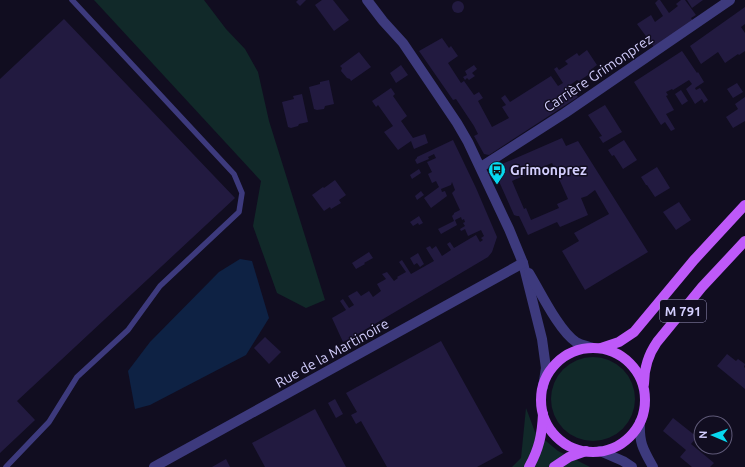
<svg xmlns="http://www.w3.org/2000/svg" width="745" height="467" viewBox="0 0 745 467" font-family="Ubuntu,sans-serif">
  <rect width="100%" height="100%" fill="#110d20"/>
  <g fill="#112929">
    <polygon points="94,0 204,0 226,29 245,49 258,72 269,121 325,300 306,308 277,293 253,226 261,181"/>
    <circle cx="593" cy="399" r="42"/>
    <polygon points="526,408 535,432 558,451 590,467 512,467 521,458"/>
  </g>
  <polygon fill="#0e2244" points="240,259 252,261 269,318 246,355 150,405 135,409 128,371 150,342 219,272"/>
  <g fill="#221a40" fill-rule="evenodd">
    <polygon points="298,0 306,0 300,6 296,2"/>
    <polygon points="322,0 333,0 349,20 334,31 315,5"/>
    <polygon points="658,0 660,0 669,13 678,6 676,4 681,0 685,0 696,15 691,18 693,21 654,47 637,24 651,15 655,22 663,16 655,3"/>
    <polygon points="687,0 703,0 692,8"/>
    <circle cx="458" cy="7" r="6"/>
    <polygon points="745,7 745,24 741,27 745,33 745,51 739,55 738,54 725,63 718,52 701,64 690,46"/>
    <polygon points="64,19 235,198 17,401 35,420 0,453 0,79"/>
    <polygon points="442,38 449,48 451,46 458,56 448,63 461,83 464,81 474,95 479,92 483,98 478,101 492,127 509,118 502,107 506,105 501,98 505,95 510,102 551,76 558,86 563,83 554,69 557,67 559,70 568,64 565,61 577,53 579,56 587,50 597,65 589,71 591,73 579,81 577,80 570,85 578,97 489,155 484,154 474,136 478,134 474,126 456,99 453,100 419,51"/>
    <polygon points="682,51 697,73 698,72 704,82 695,88 696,90 700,88 708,100 704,103 702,99 695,104 686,89 692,84 689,80 673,90 672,89 666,92 668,95 666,96 674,110 666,114 675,129 671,131 665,122 661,125 634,82"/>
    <polygon points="359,52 371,67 351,81 350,79 347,78 341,71 342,68 340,66"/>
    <polygon points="401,65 408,75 396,83 390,73"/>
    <polygon points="474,65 477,69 472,73 475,76 469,80 467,78 465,80 463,77 467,75 465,71"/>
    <polygon points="329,80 334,104 325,106 324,109 317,110 314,109 309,87 320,84 320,82"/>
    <polygon points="737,83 743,92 733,98 727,89"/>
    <polygon points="391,88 395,94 393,96 407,116 401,121 413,138 425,134 428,143 414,149 411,141 398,150 384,132 393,126 378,105 376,107 372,101"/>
    <polygon points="681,90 688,101 682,105 675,94"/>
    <polygon points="302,94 308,122 299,124 298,126 291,128 288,127 282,102 294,99 293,96"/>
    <polygon points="745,97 745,121 733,128 726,117 738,109 735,104"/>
    <polygon points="605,105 622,132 603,143 599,137 602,136 588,115"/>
    <path d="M562,138L566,146L578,141L648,252L585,290L562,251L579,241L574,233L609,214L595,190L587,196L581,198L588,215L560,227L557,222L528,235L519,216H517L514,215L493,168ZM552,163L568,199L557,204L559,208L531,220L526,208L524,209L512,181L535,171V170Z"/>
    <polygon points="453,140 476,188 497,237 492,252 488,257 351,338 343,342 332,318 346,310 340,301 343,299 349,308 354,305 348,296 357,291 361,296 369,291 373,297 381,291 377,284 386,279 382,274 387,272 394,281 398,278 397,277 406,272 399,262 402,260 411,274 434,261 426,248 430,246 432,249 436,246 442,256 451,250 447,244 450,242 454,248 476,235 480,242 483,240 481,238 484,236 481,230 468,236 465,229 461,231 460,229 465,226 463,223 465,222 464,219 462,220 461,217 455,220 457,225 441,234 438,229 454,221 452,216 454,214 454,213 460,210 452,193 455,190 452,182 451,185 441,189 442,192 445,191 447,196 431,208 424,198 439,187 436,181 432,183 428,174 432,172 427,162 436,158 434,154 428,157 429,159 417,164 415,160 417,158 417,157"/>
    <polygon points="624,140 637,160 623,169 614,155 612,156 608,150"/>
    <polygon points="657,167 670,188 655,197 647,185 646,185 641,177"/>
    <polygon points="419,169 421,173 412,179 410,175"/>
    <polygon points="335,180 346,195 339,200 341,203 331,209 330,207 324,211 312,195 323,187 324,188"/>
    <polygon points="421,191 424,195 417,200 415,196"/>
    <polygon points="679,202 691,220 676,230 663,212"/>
    <polygon points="419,216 423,223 419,225 418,223 413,226 410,222"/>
    <polygon points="369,252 373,258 364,263 365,264 356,269 352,263"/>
    <polygon points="418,253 424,264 420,267 417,263 414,265 410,258"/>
    <polygon points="265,337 281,352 269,364 254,348"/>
    <polygon points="441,341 503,453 477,467 387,467 361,421 356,424 351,415 357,412 346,393"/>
    <polygon points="727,354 736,361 738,359 745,364 744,367 745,368 745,389 717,366"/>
    <polygon points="335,399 343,414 336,418 328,403"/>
    <polygon points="315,409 346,467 265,467 252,443"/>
    <polygon points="673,418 697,437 691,444 714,463 710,467 692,467 680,457 686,450 663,431"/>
    <polygon points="226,459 230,467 212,467"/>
  </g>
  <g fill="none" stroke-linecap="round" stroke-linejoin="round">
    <polyline stroke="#3d3a7d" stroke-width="5.5" points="6,467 49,422 77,377 128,330 160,286 239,212 242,193 234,174 72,0"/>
    <g stroke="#3d3a7d" stroke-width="10">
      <polyline points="367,0 383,21 403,43 457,123 468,142 509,229 523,263 542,339 546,368 543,387"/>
      <polyline points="481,167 565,113 730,0"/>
      <path d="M529,273C540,291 559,331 576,342C581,345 588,346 593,348"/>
      <polyline points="154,467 523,263"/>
    </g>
    <g stroke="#3d3a7d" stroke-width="10">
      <path d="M640,422C639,443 643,449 653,467"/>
      <polyline points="600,451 623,461 632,467"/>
    </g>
    <g stroke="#be59f9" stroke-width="10">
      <polyline points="601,348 619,342 634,332 694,260 745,205"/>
      <circle cx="593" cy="400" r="52"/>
      <path d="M644,384C644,368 648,355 657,342L702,287L745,241"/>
      <path d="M529,467C539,449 542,435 543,414"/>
      <polyline points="554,467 569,457 586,451"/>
    </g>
  </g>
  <defs>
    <symbol id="bus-pin" viewBox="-11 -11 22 30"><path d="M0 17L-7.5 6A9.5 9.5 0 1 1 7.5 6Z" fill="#08d8ef" stroke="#110d20"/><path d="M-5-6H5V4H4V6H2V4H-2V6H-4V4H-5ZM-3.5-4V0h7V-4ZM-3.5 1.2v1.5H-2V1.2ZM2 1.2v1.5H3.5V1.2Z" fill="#111"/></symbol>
  </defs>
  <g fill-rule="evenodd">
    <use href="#bus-pin" x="487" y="160" width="20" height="27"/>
  </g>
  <g text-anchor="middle" stroke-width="3" stroke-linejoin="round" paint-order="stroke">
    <rect fill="#110d20" stroke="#9994bb" stroke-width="1" x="660" y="300" width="46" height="22" rx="3"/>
    <g font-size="13" font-weight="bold" fill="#d3cefd">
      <text x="683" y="316">M 791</text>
    </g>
    <g font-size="14" fill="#d3cefd" stroke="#110d20">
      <text transform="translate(598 73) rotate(-34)" y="5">Carrière Grimonprez</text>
      <text transform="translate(332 353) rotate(-29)" y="5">Rue de la Martinoire</text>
    </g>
    <g font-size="14" font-weight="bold" fill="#d3cefd" stroke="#110d20" text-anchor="start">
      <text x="510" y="175">Grimonprez</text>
    </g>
  </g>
  <g transform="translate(713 435) rotate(272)"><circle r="19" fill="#110d20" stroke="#5f5a78"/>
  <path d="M0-3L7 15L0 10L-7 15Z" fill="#08d8ef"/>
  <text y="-6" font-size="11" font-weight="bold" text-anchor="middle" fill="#d3cefd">N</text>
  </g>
</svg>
